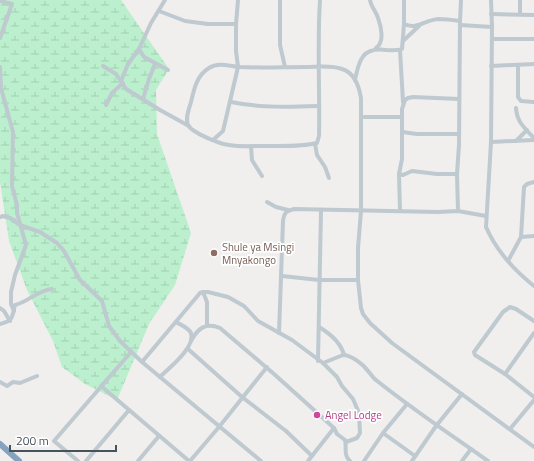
<svg xmlns="http://www.w3.org/2000/svg" width="534" height="461" viewBox="0 0 534 461" font-family="'Titillium Web',sans-serif">
  <defs>
    <pattern id="wetland-marsh" width="20" height="14" patternUnits="userSpaceOnUse"><rect width="20" height="14" fill="#bbefcd"/><path d="M1 5h8M5 5V1M11 12h8M15 12V8" fill="none" stroke="#a2cfb2"/></pattern>
  </defs>
  <rect width="100%" height="100%" fill="#f1eeee"/>
  <polygon fill="url(#wetland-marsh)" points="0,0 121,0 169,69 156,90 157,134 191,233 175,285 149,324 117,400 85,384 62,367 53,341 27,290 9,241 0,182"/>
  <g fill="none" stroke-linecap="round" stroke-linejoin="round">
    <g stroke="#bec9d0" stroke-width="4">
      <polyline points="165,0 151,23 139,49 144,57 168,70"/>
      <polyline points="280,0 280,45 285,67"/>
      <path d="M320,0C317,45 320,91 319,136L317,143C301,147 282,146 265,146C253,146 240,147 229,145C220,144 192,133 188,125C185,118 189,109 191,102C194,89 197,75 209,68C218,62 229,66 239,67C261,68 283,67 306,67C317,67 331,65 342,69C355,73 359,86 361,98V211L358,248V280L361,308L363,314L370,323L392,343L534,447"/>
      <path d="M370,0C371,7 376,11 378,18C381,26 385,42 376,48"/>
      <path d="M491,0L492,27L491,142L486,227C496,250 514,270 534,286"/>
      <polyline points="0,1 12,4 0,38"/>
      <polyline points="159,11 185,21 208,24 236,24"/>
      <polyline points="491,14 534,15"/>
      <polyline points="520,14 520,0"/>
      <path d="M404,24C417,30 425,20 438,19C445,19 453,20 460,21"/>
      <polyline points="460,25 492,27"/>
      <polyline points="492,39 534,39"/>
      <polyline points="403,41 419,26"/>
      <polyline points="400,50 403,102"/>
      <polyline points="518,65 518,97 521,101 534,102"/>
      <polyline points="103,66 116,74 126,89 160,110 189,126"/>
      <polyline points="491,66 534,64"/>
      <polyline points="0,67 1,88 13,132 12,186 17,205 17,213 26,245 15,275 11,292 11,304 14,311"/>
      <path d="M355,80C359,59 363,47 386,50C392,50 397,51 402,49L404,24V0"/>
      <polyline points="121,81 128,64 139,49"/>
      <polyline points="143,99 149,79 155,64"/>
      <path d="M231,102C260,108 290,107 319,106"/>
      <polyline points="106,105 112,93 123,83"/>
      <path d="M516,108C517,123 525,128 534,138"/>
      <polyline points="362,117 401,117"/>
      <polyline points="402,132 417,134 459,134"/>
      <polyline points="213,140 223,131 238,67 236,51 236,24 238,0"/>
      <polyline points="516,141 527,130"/>
      <polyline points="491,142 534,140"/>
      <polyline points="315,144 317,155 325,167 329,178"/>
      <polyline points="251,146 252,160 262,176"/>
      <polyline points="399,174 403,175 412,171 437,174 457,174"/>
      <polyline points="267,202 276,207 288,210"/>
      <polyline points="400,211 399,174 402,159 402,109 405,100 408,98 413,97 459,99"/>
      <polyline points="458,211 457,174 459,145 460,21 461,0"/>
      <polyline points="0,217 3,216 10,218 20,225 40,232 57,243 64,251 80,280 102,301 109,326 120,341 142,362 261,461"/>
      <polyline points="521,237 524,187 527,184 534,182"/>
      <polyline points="508,261 521,237 534,236"/>
      <polyline points="282,276 319,280 358,280"/>
      <polyline points="203,292 207,302 207,325"/>
      <polyline points="0,308 4,311 10,321"/>
      <polyline points="534,321 516,309 510,307 503,312 474,352 475,355 505,374 534,397"/>
      <path d="M0,324C14,321 12,316 15,305C28,302 38,290 52,289"/>
      <path d="M319,327C329,333 341,343 344,355"/>
      <path d="M279,333L283,221C284,213 286,211 294,209L438,212L458,211L486,216"/>
      <path d="M191,341C198,328 206,322 220,328L274,374L334,428L337,434L345,440C347,447 343,455 350,461"/>
      <polyline points="188,349 242,397 286,431 312,456"/>
      <polyline points="318,361 321,210"/>
      <polyline points="142,362 200,293 203,292 208,292 228,297 244,306 258,321 292,340 323,363 337,377 342,386 353,399 359,413 360,433 357,438 346,442"/>
      <path d="M323,363L343,355C351,355 363,364 368,371C371,374 373,378 376,380C412,409 450,434 488,461"/>
      <polyline points="505,374 534,333"/>
      <path d="M160,377C169,368 196,347 191,333C189,328 181,325 176,322"/>
      <polyline points="0,382 7,386 13,382 20,383 37,376"/>
      <polyline points="101,386 189,461"/>
      <polyline points="510,429 534,400"/>
      <polyline points="383,433 415,456"/>
      <polyline points="78,461 54,441 131,352"/>
      <polyline points="86,461 129,410"/>
      <polyline points="138,461 159,436"/>
      <polyline points="190,461 219,427 267,367"/>
      <polyline points="308,461 334,428"/>
      <polyline points="364,461 383,433 407,404"/>
      <polyline points="412,461 436,426 462,394"/>
      <polyline points="462,461 471,449"/>
    </g>
    <polyline stroke="#85a3be" stroke-width="6" points="0,444 19,461"/>
  </g>
  <circle fill="#8d6e63" stroke="#fff" stroke-width="1.5" cx="214" cy="253" r="4"/>
  <circle fill="#d1479c" stroke="#fff" stroke-width="1.5" cx="317" cy="415" r="4"/>
  <g text-anchor="middle" stroke-width="3.5" stroke-linejoin="round" paint-order="stroke">
    <g font-size="11" fill="#785e54" stroke="#fff" text-anchor="start">
      <text x="222" y="251">Shule ya Msingi<tspan x="222" dy="13">Mnyakongo</tspan></text>
    </g>
    <g font-size="11" fill="#b23c85" stroke="#fff" text-anchor="start">
      <text x="325" y="419">Angel Lodge</text>
    </g>
  </g>
  <path d="M10 445v6h106v-6" fill="none" stroke="#46525c" stroke-width="2"/>
  <text x="16" y="445" font-size="12" fill="#46525c" stroke="#ffffff" stroke-width="3" paint-order="stroke">200 m</text>
</svg>
